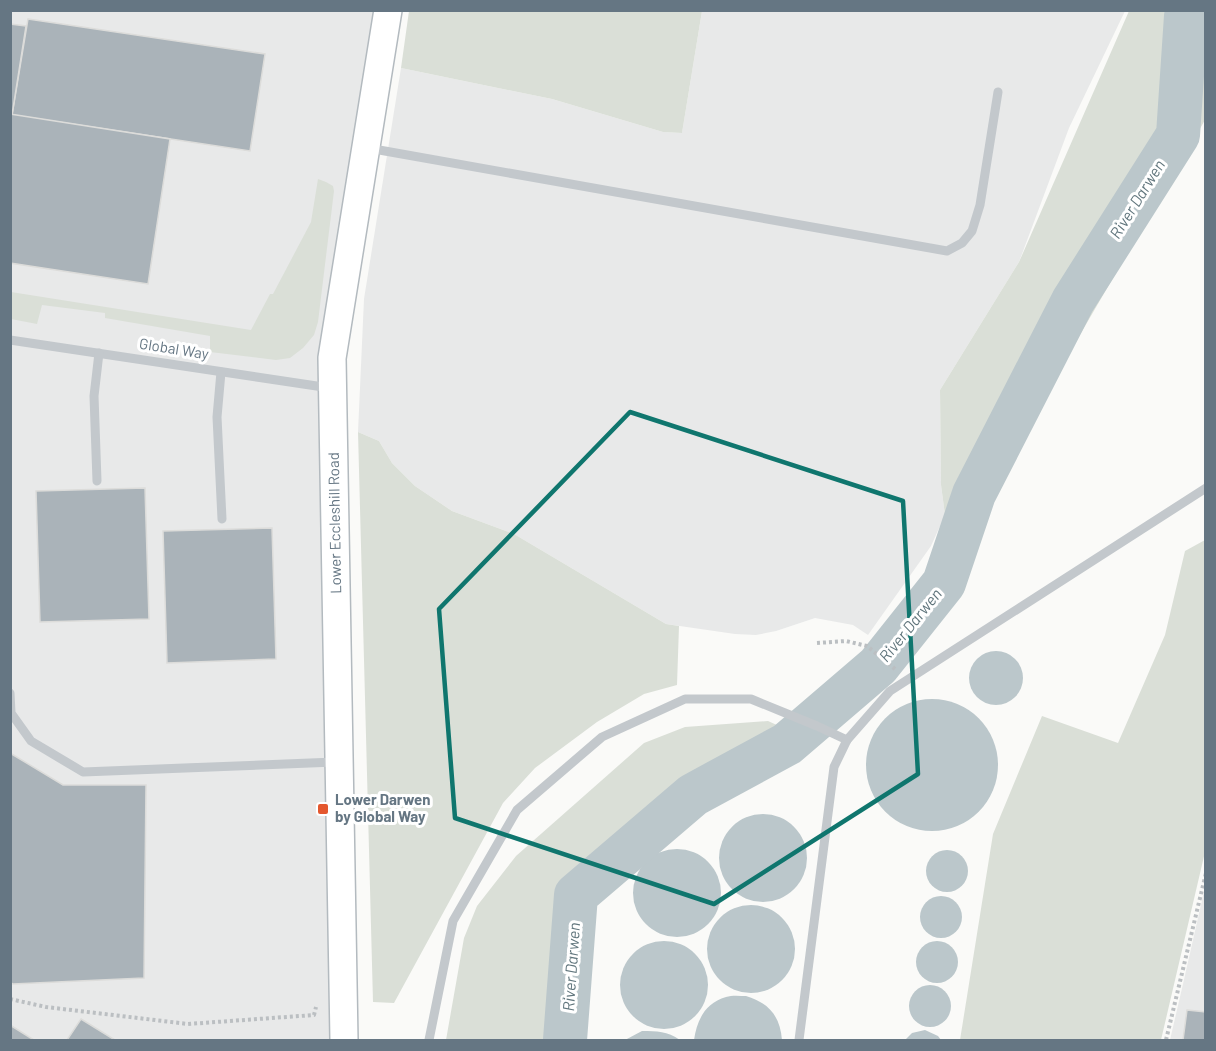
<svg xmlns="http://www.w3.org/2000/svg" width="1216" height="1051" viewBox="0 0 1216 1051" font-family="Barlow,sans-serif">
  <rect width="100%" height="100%" fill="#fafaf8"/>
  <g fill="#e8e9e9">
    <polygon points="10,11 390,11 332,389 344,1040 11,1040"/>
    <polygon points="702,11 1125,11 1069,128 1019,262 940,390 941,485 945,515 931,546 868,635 853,625 815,618 776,631 756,635 735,634 666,624 514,534 452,511 415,486 392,463 379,441 358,432 364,299 401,68 552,99 663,132 682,133"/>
    <polygon points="1205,887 1205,1040 1170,1040 1183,984"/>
  </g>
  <g fill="#dadfd7">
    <polygon points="409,11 702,11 682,133 663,132 552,99 401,68"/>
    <polygon points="1129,11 1176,11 1166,134 945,515 941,485 940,390 1019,262"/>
    <polygon points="1200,11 1205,11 1205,120 1021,436 1080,315 1186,138 1196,18"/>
    <polygon points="318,179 326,182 333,186 334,191 318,322 314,335 303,348 290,358 276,360 210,352 210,336 105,318 105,313 42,305 37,324 11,319 11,292 251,330 270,294 273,294 311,222"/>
    <polygon points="358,432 379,441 392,463 415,486 452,511 514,534 666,624 679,626 677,685 644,694 597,722 535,768 503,803 394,1003 373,1002"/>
    <polygon points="1205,540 1205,852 1161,1040 960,1040 993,834 1042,716 1118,743 1165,635 1185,551"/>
    <polygon points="768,721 790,731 688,787 574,880 563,891 559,905 549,1040 446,1040 464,938 477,906 516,856 644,743 685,727"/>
  </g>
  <g fill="#bbc7cb">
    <circle cx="996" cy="678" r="27"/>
    <circle cx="932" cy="765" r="66"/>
    <circle cx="763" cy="858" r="44"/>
    <circle cx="677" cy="893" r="44"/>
    <circle cx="947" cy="871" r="21"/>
    <circle cx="941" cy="917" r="21"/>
    <circle cx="751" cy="949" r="44"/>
    <circle cx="664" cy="985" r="44"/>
    <circle cx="937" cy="962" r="21"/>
    <circle cx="930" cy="1006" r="21"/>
    <path d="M746,996C769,1003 780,1016 782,1040H694C697,1020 705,1003 726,997C732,995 740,996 746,996Z"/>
    <polygon points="925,1030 938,1036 941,1040 905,1040 912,1033"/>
    <path d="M642,1031C657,1031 667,1031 680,1040H625Z"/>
  </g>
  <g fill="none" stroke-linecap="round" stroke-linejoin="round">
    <polyline stroke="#bbc7cb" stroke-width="44" points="565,1040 576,895 693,795 787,744 878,666 944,583 974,494 1073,301 1178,135 1186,16 1189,10"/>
  </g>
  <g fill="#aab3b9" stroke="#dcdcda" stroke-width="1.5">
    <polygon points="28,19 265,54 250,151 12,115"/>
    <polygon points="10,24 26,26 12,115 10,114"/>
    <polygon points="10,114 170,139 148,284 10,263"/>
    <polygon points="145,488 149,619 40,622 36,491"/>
    <polygon points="272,528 276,659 167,663 163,531"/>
    <polygon points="10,753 63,785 146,785 144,978 13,984 10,982"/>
    <polygon points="1187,1010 1206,1012 1206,1040 1183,1040"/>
    <polygon points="81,1019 115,1040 67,1040"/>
    <polygon points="10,1025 34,1040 10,1040"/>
  </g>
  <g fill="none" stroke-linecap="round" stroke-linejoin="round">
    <defs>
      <polyline id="secondary" points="344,1040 332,358 388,10"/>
    </defs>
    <use href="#secondary" stroke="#b3babf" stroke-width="30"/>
    <g stroke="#bbbfc2" stroke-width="4" stroke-dasharray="3 3" stroke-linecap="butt">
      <polyline points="817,643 846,641 867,646 895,669"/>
      <polyline points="10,999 46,1007 188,1024 314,1015 316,1007"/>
      <polyline points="1166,1040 1206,873"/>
    </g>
    <g stroke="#c3c8cc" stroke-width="9">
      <polyline points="368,148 947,251 962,243 972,231 980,205 998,92"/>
      <polyline points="10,340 330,388"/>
      <polyline points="221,372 217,417 222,519"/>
      <polyline points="97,481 94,396 99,353"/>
      <polyline points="10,693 11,713 31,741 83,772 335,762"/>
      <polyline points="429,1040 453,921 517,810 602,737 685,699 751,699 817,726 847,740"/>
      <polyline points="799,1040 834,767 847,740 890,691 1206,488"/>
    </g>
    <use href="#secondary" stroke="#fff" stroke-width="27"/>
  </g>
  <path fill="none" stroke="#0f766e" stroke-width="4.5" stroke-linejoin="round" d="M630,412L903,501L918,774L714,904L455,818L439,609Z"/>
  <rect fill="#e4572e" stroke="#fff" stroke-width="2" x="317" y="803" width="12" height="12" rx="3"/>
  <g text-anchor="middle" stroke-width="6" stroke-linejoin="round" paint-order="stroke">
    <g font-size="15" fill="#657683" stroke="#fff">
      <text transform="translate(174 349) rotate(9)" y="5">Global Way</text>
      <text transform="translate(335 523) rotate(-91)" y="5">Lower Eccleshill Road</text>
    </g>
    <g font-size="15" font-weight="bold" fill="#657683" stroke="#fff" text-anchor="start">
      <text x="335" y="805">Lower Darwen<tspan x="335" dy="17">by Global Way</tspan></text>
    </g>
    <g font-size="16" font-style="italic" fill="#60757c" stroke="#fff">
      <text transform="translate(1137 199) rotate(-58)" y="6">River Darwen</text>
      <text transform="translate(910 625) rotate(-51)" y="6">River Darwen</text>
      <text transform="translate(571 967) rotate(-86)" y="6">River Darwen</text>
    </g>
  </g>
  <rect width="1216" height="1051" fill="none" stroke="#657683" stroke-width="24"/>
</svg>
